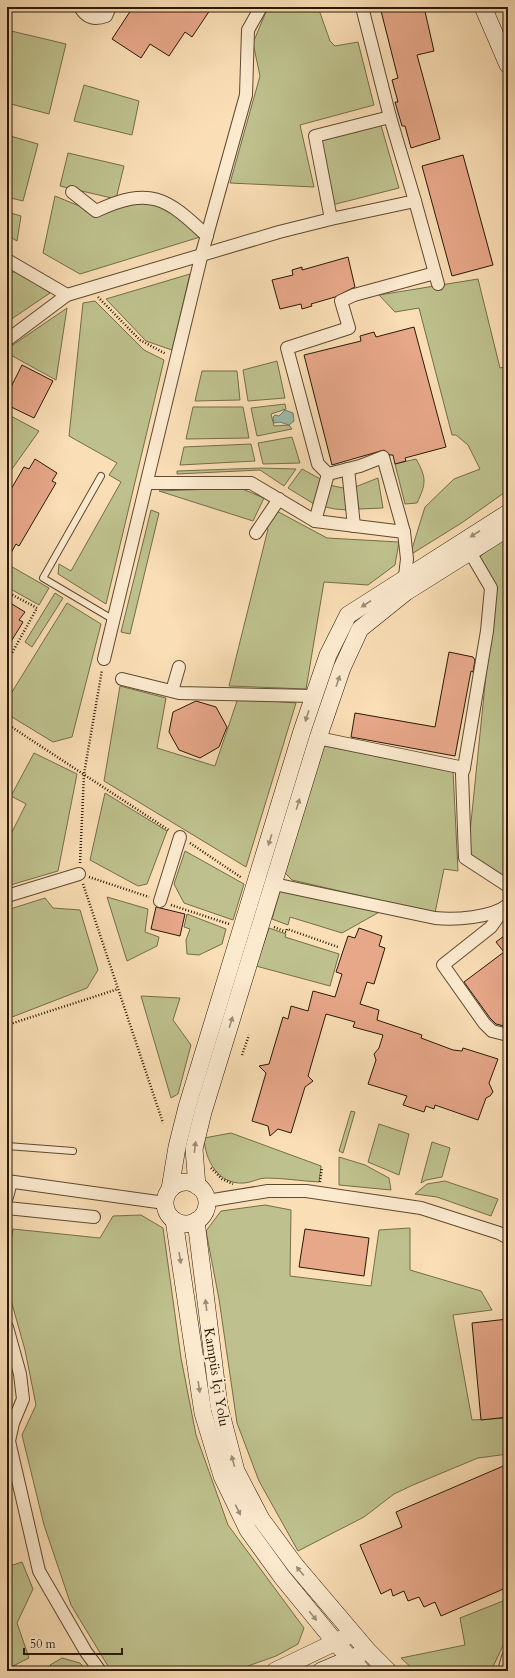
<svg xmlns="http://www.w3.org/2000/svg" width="515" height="1678" viewBox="0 0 515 1678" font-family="Cardo,serif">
  <rect width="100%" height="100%" fill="#fadeb5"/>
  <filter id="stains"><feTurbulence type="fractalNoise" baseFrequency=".005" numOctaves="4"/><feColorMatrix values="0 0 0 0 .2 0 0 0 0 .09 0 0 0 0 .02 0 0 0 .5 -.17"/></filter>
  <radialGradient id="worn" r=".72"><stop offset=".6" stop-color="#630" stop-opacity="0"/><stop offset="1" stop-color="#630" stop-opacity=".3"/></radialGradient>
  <g fill="#bec18d" stroke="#746d4a">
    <polygon points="268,7 318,7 330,41 335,46 358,42 374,105 300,125 314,187 230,183 260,76 253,43"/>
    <polygon points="7,30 66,44 49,114 7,103"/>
    <polygon points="84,85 139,101 132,135 74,121"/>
    <polygon points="380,122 399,188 332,205 313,137"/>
    <polygon points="7,135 38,144 23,201 7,197"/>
    <polygon points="68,153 124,166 116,199 60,186"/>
    <path d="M55,196L99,214C118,207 141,196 162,206C174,212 189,228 200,237L80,274L43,253Z"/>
    <polygon points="7,212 21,216 17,241 7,235"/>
    <polygon points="17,271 50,293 7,322 7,274"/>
    <polygon points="190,274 172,350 146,341 106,299"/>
    <polygon points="478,279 500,368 508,366 508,490 463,522 410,555 425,507 454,479 480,469 468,445 456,435 452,435 419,308 395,312 379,295"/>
    <polygon points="95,301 144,350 164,360 106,604 58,574 59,564 71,571 121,482 109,475 117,463 69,436 83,303"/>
    <polygon points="67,308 56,380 7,353 7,349"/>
    <polygon points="277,361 285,398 248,401 243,370"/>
    <polygon points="202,371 237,371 240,400 195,401"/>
    <polygon points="285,404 286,409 271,414 274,426 289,425 292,429 257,436 251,408"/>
    <polygon points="193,407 243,407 249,438 186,439"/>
    <polygon points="7,414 39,431 7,476"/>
    <polygon points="292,437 300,463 263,464 258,443"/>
    <polygon points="251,444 255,461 180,465 184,447"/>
    <path d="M416,459C427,478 426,484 417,503L405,504L395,464Z"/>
    <polygon points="261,468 296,469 284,486 260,470 177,474 177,471"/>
    <polygon points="302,469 324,481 314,504 288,488"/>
    <polygon points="378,478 383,508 359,509 355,487"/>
    <polygon points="329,485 348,489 348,510 335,509 321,506"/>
    <polygon points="240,488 264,498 253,521 159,491"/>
    <polygon points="273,509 327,538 399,542 395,565 368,585 324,582 306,689 229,686 268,529 262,526"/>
    <polygon points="151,510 159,513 130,634 121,632"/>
    <polygon points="508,535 508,883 468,852 494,596 478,558"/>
    <polygon points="7,564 49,588 39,605 7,587"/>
    <polygon points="55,593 63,598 32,647 25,642"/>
    <polygon points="67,603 101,624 72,737 53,742 7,714 7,700"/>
    <polygon points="120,686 166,698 157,748 215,766 237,701 242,699 296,703 246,867 104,781"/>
    <polygon points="324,746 453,771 458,871 444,869 435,913 292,880 283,871"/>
    <polygon points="34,753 77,774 58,871 7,886 7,842 26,804 11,796"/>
    <polygon points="105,793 167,831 147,884 138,886 90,860"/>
    <polygon points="185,851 244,884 233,920 184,903 174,884"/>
    <polygon points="281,888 383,910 342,933 290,917 288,925 272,919"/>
    <polygon points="107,897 148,909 145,932 159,937 157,946 127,961"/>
    <polygon points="45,898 53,908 80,910 98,970 87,988 7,1019 7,910"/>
    <polygon points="187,914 226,929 222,944 199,955 187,954 186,940 190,929 184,927"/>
    <polygon points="269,928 286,934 285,937 339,954 330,986 256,966"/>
    <polygon points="141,996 180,998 173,1020 191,1045 178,1094 171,1098"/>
    <polygon points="351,1111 355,1112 343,1153 339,1151"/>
    <polygon points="379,1124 409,1134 399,1175 368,1162"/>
    <path d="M231,1133L321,1166L319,1182C301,1181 283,1178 266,1178C258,1178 251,1183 244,1183C218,1185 205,1160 204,1138Z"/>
    <polygon points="432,1142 450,1148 442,1177 426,1180 421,1183"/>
    <polygon points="339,1157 365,1165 389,1178 391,1190 339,1185"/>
    <polygon points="445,1181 498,1199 491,1216 437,1197 415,1194 427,1184"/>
    <polygon points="265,1205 291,1210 290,1276 371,1286 379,1230 410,1228 410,1270 481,1291 492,1310 453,1315 472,1420 508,1418 508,1454 478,1458 413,1485 394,1494 364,1517 298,1551 259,1481 237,1423 219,1299 206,1231 221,1211"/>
    <polygon points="141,1215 163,1228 181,1358 196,1435 228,1525 304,1628 298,1644 276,1656 234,1671 111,1671 71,1605 44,1525 22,1435 36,1405 25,1350 7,1286 7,1266 13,1229 100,1238 113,1216"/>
    <polygon points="22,1562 33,1589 17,1623 29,1658 7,1669 7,1567"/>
    <polygon points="508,1599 508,1635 491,1671 415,1671 401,1658 465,1645 460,1618"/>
    <polygon points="62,1658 80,1663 87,1671 54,1671 50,1665"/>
  </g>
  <polygon fill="#9ebcab" stroke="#6f7b69" points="285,410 293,413 294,421 289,425 280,422 274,423 273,417 275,415 279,416"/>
  <g fill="#e7a789" stroke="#291907">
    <polygon points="133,7 212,7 192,37 185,32 169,56 150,44 141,58 112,39"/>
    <polygon points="380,7 424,7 434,51 417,55 440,139 411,148 405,126 402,126 395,102 398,102 392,80 398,78"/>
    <polygon points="463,155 493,265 452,276 422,166"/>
    <polygon points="348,257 355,287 335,297 311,304 312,306 302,309 301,304 280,309 272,280 293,275 292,270 302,267 302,270"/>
    <polygon points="414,327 446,447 405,458 406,461 395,464 393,455 390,455 384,450 332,465 304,355 361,341 360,336 374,332 376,337"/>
    <polygon points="22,365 53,381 34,418 7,405 7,395"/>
    <polygon points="35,459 57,473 52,481 56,483 19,546 16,544 7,560 7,496 24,467 29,469"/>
    <polygon points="7,601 25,612 19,620 23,622 7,648"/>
    <polygon points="449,652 473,657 475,660 473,672 471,671 455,756 351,737 355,713 435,727"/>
    <polygon points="196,701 216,707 227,727 219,747 200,758 179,750 169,732 173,712"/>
    <polygon points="156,907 185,914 180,936 151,929"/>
    <polygon points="359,928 382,936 379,946 385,948 374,984 367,982 360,1004 379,1010 377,1020 422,1035 421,1038 453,1050 462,1051 463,1048 498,1059 489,1083 493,1092 490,1096 486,1098 478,1120 435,1105 434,1109 426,1106 424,1112 403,1105 407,1096 368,1084 376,1060 374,1054 379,1048 383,1035 353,1027 355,1022 326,1014 308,1076 313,1081 305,1087 291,1133 278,1129 270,1136 268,1126 252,1121 266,1073 259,1066 269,1064 283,1017 288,1019 291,1006 308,1011 313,991 335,997 342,974 336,972 348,936 355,938"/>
    <polygon points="508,933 508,1027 496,1024 490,1018 464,982 504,952 496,942"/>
    <polygon points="305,1229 369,1238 364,1276 299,1267"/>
    <polygon points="508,1319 508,1417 481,1420 472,1323"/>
    <polygon points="508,1464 508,1587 441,1616 435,1602 424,1607 419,1597 408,1601 404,1591 393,1596 391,1589 381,1594 360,1545 402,1527 396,1512"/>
  </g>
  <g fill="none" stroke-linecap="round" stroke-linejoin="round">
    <defs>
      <g id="lane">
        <polyline points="101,476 43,578 114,620"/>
        <polyline points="7,1146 73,1151"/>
      </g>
      <g id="street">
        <path d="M80,7C86,18 95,20 106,16L110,7"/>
        <polyline points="362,7 390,117"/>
        <path d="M72,192L96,211C150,186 166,197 207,236"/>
        <polyline points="415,201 438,284"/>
        <polyline points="7,260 67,295"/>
        <polyline points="7,340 67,295 279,232 331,219 415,201 390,117 315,136 331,219"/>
        <polyline points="348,469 354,526"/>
        <polyline points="148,483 251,483 315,521 404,532 407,559 404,584"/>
        <polyline points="315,521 328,474"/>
        <polyline points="404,532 383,457 360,466 328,474 318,464 287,348 349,328 341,301 354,295 435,273"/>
        <polyline points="256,533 279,499"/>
        <polyline points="104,659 202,253 246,95 248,30 261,7"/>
        <polyline points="122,679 179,693 314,696"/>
        <polyline points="172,691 179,667"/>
        <polyline points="318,738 464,768 462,774 465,858 508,886"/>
        <polyline points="464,768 487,631 491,588 470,552"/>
        <path d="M274,884L435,918C455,920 491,918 508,905"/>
        <polyline points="7,896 79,874"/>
        <polyline points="160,901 180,837"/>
        <polyline points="505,907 491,927 443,965 484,1023 492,1031 508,1035"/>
        <polyline points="7,1181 165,1203"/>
        <polyline points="7,1197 11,1182"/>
        <polyline points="207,1201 268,1191 306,1191 421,1208 499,1233 508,1238"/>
        <polyline points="7,1208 94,1217"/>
        <polyline points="7,1327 20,1374 23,1399 13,1423 9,1441 39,1571 86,1652 100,1671"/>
        <polyline points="504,1671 508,1657"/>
      </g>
      <g id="secondary">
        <polyline points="483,7 508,65"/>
        <circle cx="186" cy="1203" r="21"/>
        <polyline points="197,1186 194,1149 203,1112 318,738 342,668 360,629 406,592 508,528"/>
        <polyline points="170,1189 177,1147 187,1107 302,731 328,655 348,615 508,513"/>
        <polyline points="174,1220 203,1413 222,1476 248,1530 282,1577 336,1643 362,1671"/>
        <polyline points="196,1221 219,1406 236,1471 261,1519 295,1565 368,1651 388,1671"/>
        <polyline points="275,1671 346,1637"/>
        <polyline points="321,1671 359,1655"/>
      </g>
    </defs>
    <use href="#lane" stroke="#5d4a32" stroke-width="8"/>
    <use href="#street" stroke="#5d4a32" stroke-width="14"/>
    <use href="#secondary" stroke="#291907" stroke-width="18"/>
    <g stroke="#291907" stroke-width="2.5" stroke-dasharray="1 2" stroke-linecap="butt">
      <polyline points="98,297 140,340 166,354"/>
      <polyline points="7,592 37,608 7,662"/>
      <polyline points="7,724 170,831"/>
      <polyline points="190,843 242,878"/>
      <polyline points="80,863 84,774 102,670"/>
      <polyline points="89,877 149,897"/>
      <polyline points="83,884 163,1123"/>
      <polyline points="171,905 229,924"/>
      <polyline points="274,927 286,932 287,929 338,947"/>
      <polyline points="7,1025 118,989"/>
      <polyline points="242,1055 249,1035"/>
      <polyline points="211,1168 222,1179 233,1184"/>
      <polyline points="320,1182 322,1167"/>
    </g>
    <use href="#lane" stroke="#fceacf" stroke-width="6"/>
    <use href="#street" stroke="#fceacf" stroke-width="12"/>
    <use href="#secondary" stroke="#fceacf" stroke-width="17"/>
  </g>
  <defs><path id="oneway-solid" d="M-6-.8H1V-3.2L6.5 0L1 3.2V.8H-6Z"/></defs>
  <g fill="#9d8c75">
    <use href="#oneway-solid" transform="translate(475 534) rotate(147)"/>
    <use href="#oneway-solid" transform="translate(366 604) rotate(147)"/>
    <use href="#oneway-solid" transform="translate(338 681) rotate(-71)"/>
    <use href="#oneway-solid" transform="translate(307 716) rotate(108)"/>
    <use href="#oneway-solid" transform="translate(298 804) rotate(-73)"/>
    <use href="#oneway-solid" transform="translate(270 840) rotate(107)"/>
    <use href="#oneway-solid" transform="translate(231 1022) rotate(-73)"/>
    <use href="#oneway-solid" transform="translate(195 1147) rotate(-83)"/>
    <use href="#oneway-solid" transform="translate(180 1258) rotate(81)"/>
    <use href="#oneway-solid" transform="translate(206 1305) rotate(-97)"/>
    <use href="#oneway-solid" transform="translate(199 1387) rotate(81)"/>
    <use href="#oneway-solid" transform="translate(233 1461) rotate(-105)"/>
    <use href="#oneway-solid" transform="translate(238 1510) rotate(64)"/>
    <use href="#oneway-solid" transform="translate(300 1571) rotate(-130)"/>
    <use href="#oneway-solid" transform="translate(313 1616) rotate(51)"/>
  </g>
  <g text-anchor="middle" stroke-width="3.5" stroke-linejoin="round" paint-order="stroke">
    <g font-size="14" fill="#291907" stroke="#fceacf">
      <text transform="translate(217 1377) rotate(81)" y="5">Kampüs İçi Yolu</text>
    </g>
  </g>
  <rect width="515" height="1678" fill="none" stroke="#fadeb5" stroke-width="24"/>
  <rect x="8" y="8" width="499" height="1662" fill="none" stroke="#291907" stroke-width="2"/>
  <rect x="12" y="12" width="491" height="1654" fill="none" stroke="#291907"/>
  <path d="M24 1648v6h98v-6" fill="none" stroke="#291907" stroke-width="2"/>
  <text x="30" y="1648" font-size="12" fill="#291907" stroke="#fceacf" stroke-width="3" paint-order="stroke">50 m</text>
  <rect width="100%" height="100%" filter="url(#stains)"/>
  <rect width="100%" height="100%" fill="url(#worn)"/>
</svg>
